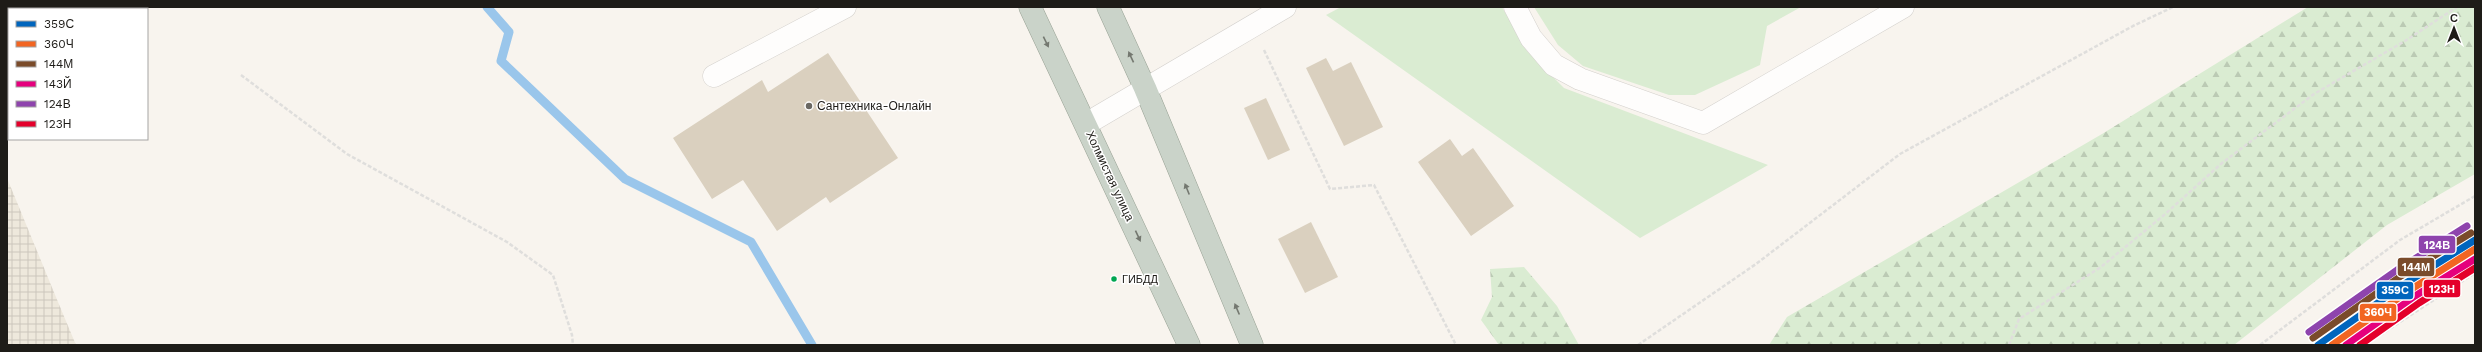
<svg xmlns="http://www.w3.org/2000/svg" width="2482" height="352" viewBox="0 0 2482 352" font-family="'Work Sans',sans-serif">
  <defs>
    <pattern id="industrial-grid" width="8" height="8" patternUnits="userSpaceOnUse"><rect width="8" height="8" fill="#eee8dc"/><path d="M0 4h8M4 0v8" fill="none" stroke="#ccc6bc"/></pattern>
    <pattern id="forest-firs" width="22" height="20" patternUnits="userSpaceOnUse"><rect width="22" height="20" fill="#daecd2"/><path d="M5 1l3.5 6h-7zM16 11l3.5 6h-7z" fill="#bbcab4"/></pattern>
  </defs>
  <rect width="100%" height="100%" fill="#f8f4ee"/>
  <polygon fill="url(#industrial-grid)" points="7,178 58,302 76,345 7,345"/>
  <g fill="#daecd2">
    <polygon points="1341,7 1502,7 1527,51 1564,88 1768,165 1640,238 1326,15"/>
    <polygon points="1534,7 1801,7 1767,26 1760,65 1695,95 1669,95 1583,66 1558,45"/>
  </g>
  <g fill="url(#forest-firs)">
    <polygon points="10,7 123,7 124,9 14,9"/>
    <polygon points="2308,7 2475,7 2475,174 2387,225 2234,345 1769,345 1787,317 2102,134"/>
    <polygon points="1524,267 1557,306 1579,345 1499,345 1481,320 1492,297 1490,269"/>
  </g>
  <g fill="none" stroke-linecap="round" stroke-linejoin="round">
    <polyline stroke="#9ac6eb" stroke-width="9" points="487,7 509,32 501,61 625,179 751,242 812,345"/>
  </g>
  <g fill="#dad0bf">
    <polygon points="828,53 898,158 830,203 826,197 777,231 743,180 712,199 673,138 762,80 768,92"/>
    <polygon points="1326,58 1333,71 1351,62 1383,127 1344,146 1306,68"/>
    <polygon points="1266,98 1290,150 1268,160 1244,108"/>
    <polygon points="1450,139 1462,156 1473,148 1514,206 1471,236 1418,162"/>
    <polygon points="1311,222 1338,277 1305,293 1278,239"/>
  </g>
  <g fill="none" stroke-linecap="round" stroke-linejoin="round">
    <defs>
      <g id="minor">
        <polyline points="1515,7 1531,38 1554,65 1580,79 1703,123 1903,7"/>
        <polyline points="714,76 845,7"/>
        <polyline points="1086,124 1285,7"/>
      </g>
      <g id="highway">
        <polyline points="1030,7 1189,345"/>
        <polyline points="1108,7 1145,88 1252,345"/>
      </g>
    </defs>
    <use href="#minor" stroke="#d4d1cd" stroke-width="23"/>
    <use href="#highway" stroke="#99a295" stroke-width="23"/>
    <g stroke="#dfdedc" stroke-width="2.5" stroke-dasharray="4 2" stroke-linecap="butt">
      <polyline points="1264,50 1330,189 1374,185 1456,345"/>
      <polyline points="241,75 347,154 507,242 553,275 572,335 573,345"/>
      <polyline points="1638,345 1756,264 1900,154 2133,26 2173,7"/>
      <polyline points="2009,345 2019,319 2101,267 2164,215 2222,163 2314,94 2405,41 2457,7"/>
      <polyline points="2260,345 2400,240 2475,196"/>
      <polyline points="2365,345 2475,273"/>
    </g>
    <use href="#minor" stroke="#fefdfc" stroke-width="22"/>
    <use href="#highway" stroke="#cad3c9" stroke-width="22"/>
    <defs>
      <polyline id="rail-1" points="2318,345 2406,283 2475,240"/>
      <polyline id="rail-2" points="2332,345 2410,290 2475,249"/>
      <polyline id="rail-3" points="2313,338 2401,276 2471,233"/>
      <polyline id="rail-4" points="2346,345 2415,296 2475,259"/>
      <polyline id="rail-5" points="2309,332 2397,270 2467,226"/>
      <polyline id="rail-6" points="2360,345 2419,303 2475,268"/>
    </defs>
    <use href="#rail-1" stroke="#fff" stroke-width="10"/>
    <use href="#rail-2" stroke="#fff" stroke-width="10"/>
    <use href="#rail-3" stroke="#fff" stroke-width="10"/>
    <use href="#rail-4" stroke="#fff" stroke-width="10"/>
    <use href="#rail-5" stroke="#fff" stroke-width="10"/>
    <use href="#rail-6" stroke="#fff" stroke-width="10"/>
    <use href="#rail-1" stroke="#0065bd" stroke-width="7"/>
    <use href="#rail-2" stroke="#f26522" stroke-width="7"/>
    <use href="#rail-3" stroke="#7a4b2a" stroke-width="7"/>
    <use href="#rail-4" stroke="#e5007d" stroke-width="7"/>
    <use href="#rail-5" stroke="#8e44ad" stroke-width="7"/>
    <use href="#rail-6" stroke="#e4002b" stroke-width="7"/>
  </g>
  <defs><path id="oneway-solid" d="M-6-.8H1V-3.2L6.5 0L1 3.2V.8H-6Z"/></defs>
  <g fill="#747870">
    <use href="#oneway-solid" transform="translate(1046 42) rotate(64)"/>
    <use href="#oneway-solid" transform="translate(1131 57) rotate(-115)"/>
    <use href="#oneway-solid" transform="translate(1187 189) rotate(-112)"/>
    <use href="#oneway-solid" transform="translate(1138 236) rotate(65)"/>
    <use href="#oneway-solid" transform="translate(1237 309) rotate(-113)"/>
  </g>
  <circle fill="#6a6863" stroke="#fff" stroke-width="1.5" cx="809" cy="106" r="4"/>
  <circle fill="#00a651" stroke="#fff" stroke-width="1.5" cx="1114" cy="279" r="3.5"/>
  <g text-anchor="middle" stroke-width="3" stroke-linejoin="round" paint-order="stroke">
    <g font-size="11" fill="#1e1c18" stroke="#fff" text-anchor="start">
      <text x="1122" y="283">ГИБДД</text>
    </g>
    <g font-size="12" fill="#1e1c18" stroke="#fff" text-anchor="start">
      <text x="817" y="110">Сантехника-Онлайн</text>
    </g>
    <g font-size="12" fill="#1e1c18" stroke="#fff">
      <text transform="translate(1110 176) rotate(65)" y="4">Холмистая улица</text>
    </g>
  </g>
  <g stroke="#fff" stroke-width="1.5">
    <rect x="2418" y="235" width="38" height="19" rx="4" fill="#8e44ad"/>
    <rect x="2397" y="257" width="38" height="20" rx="4" fill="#7a4b2a"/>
    <rect x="2423" y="279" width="38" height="19" rx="4" fill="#e4002b"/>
    <rect x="2376" y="281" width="38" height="19" rx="4" fill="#0065bd"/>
    <rect x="2359" y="303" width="38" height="19" rx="4" fill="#f26522"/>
  </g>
  <g font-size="11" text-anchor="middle" font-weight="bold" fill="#fff">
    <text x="2437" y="249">124В</text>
    <text x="2416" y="271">144М</text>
    <text x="2442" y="293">123Н</text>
    <text x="2395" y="294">359С</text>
    <text x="2378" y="316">360Ч</text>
  </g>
  <rect width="2482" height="352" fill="none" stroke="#1e1c18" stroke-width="16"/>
  <rect x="8" y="8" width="140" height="132" fill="#ffffff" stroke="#a5a4a3"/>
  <rect x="16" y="21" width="20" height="6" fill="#0065bd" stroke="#a5a4a3"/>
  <text x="44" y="28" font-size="12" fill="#1e1c18">359С</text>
  <rect x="16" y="41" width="20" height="6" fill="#f26522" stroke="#a5a4a3"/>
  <text x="44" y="48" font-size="12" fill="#1e1c18">360Ч</text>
  <rect x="16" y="61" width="20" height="6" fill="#7a4b2a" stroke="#a5a4a3"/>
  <text x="44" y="68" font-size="12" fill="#1e1c18">144М</text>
  <rect x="16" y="81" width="20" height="6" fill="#e5007d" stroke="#a5a4a3"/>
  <text x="44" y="88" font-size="12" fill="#1e1c18">143Й</text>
  <rect x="16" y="101" width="20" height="6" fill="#8e44ad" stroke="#a5a4a3"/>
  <text x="44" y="108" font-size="12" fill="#1e1c18">124В</text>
  <rect x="16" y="121" width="20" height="6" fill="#e4002b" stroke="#a5a4a3"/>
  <text x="44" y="128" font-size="12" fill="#1e1c18">123Н</text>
  <g transform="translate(2454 28)" stroke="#ffffff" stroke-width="3" paint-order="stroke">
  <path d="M0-3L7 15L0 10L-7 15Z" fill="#1e1c18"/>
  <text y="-6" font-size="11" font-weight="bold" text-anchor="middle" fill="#1e1c18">С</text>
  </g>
</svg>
